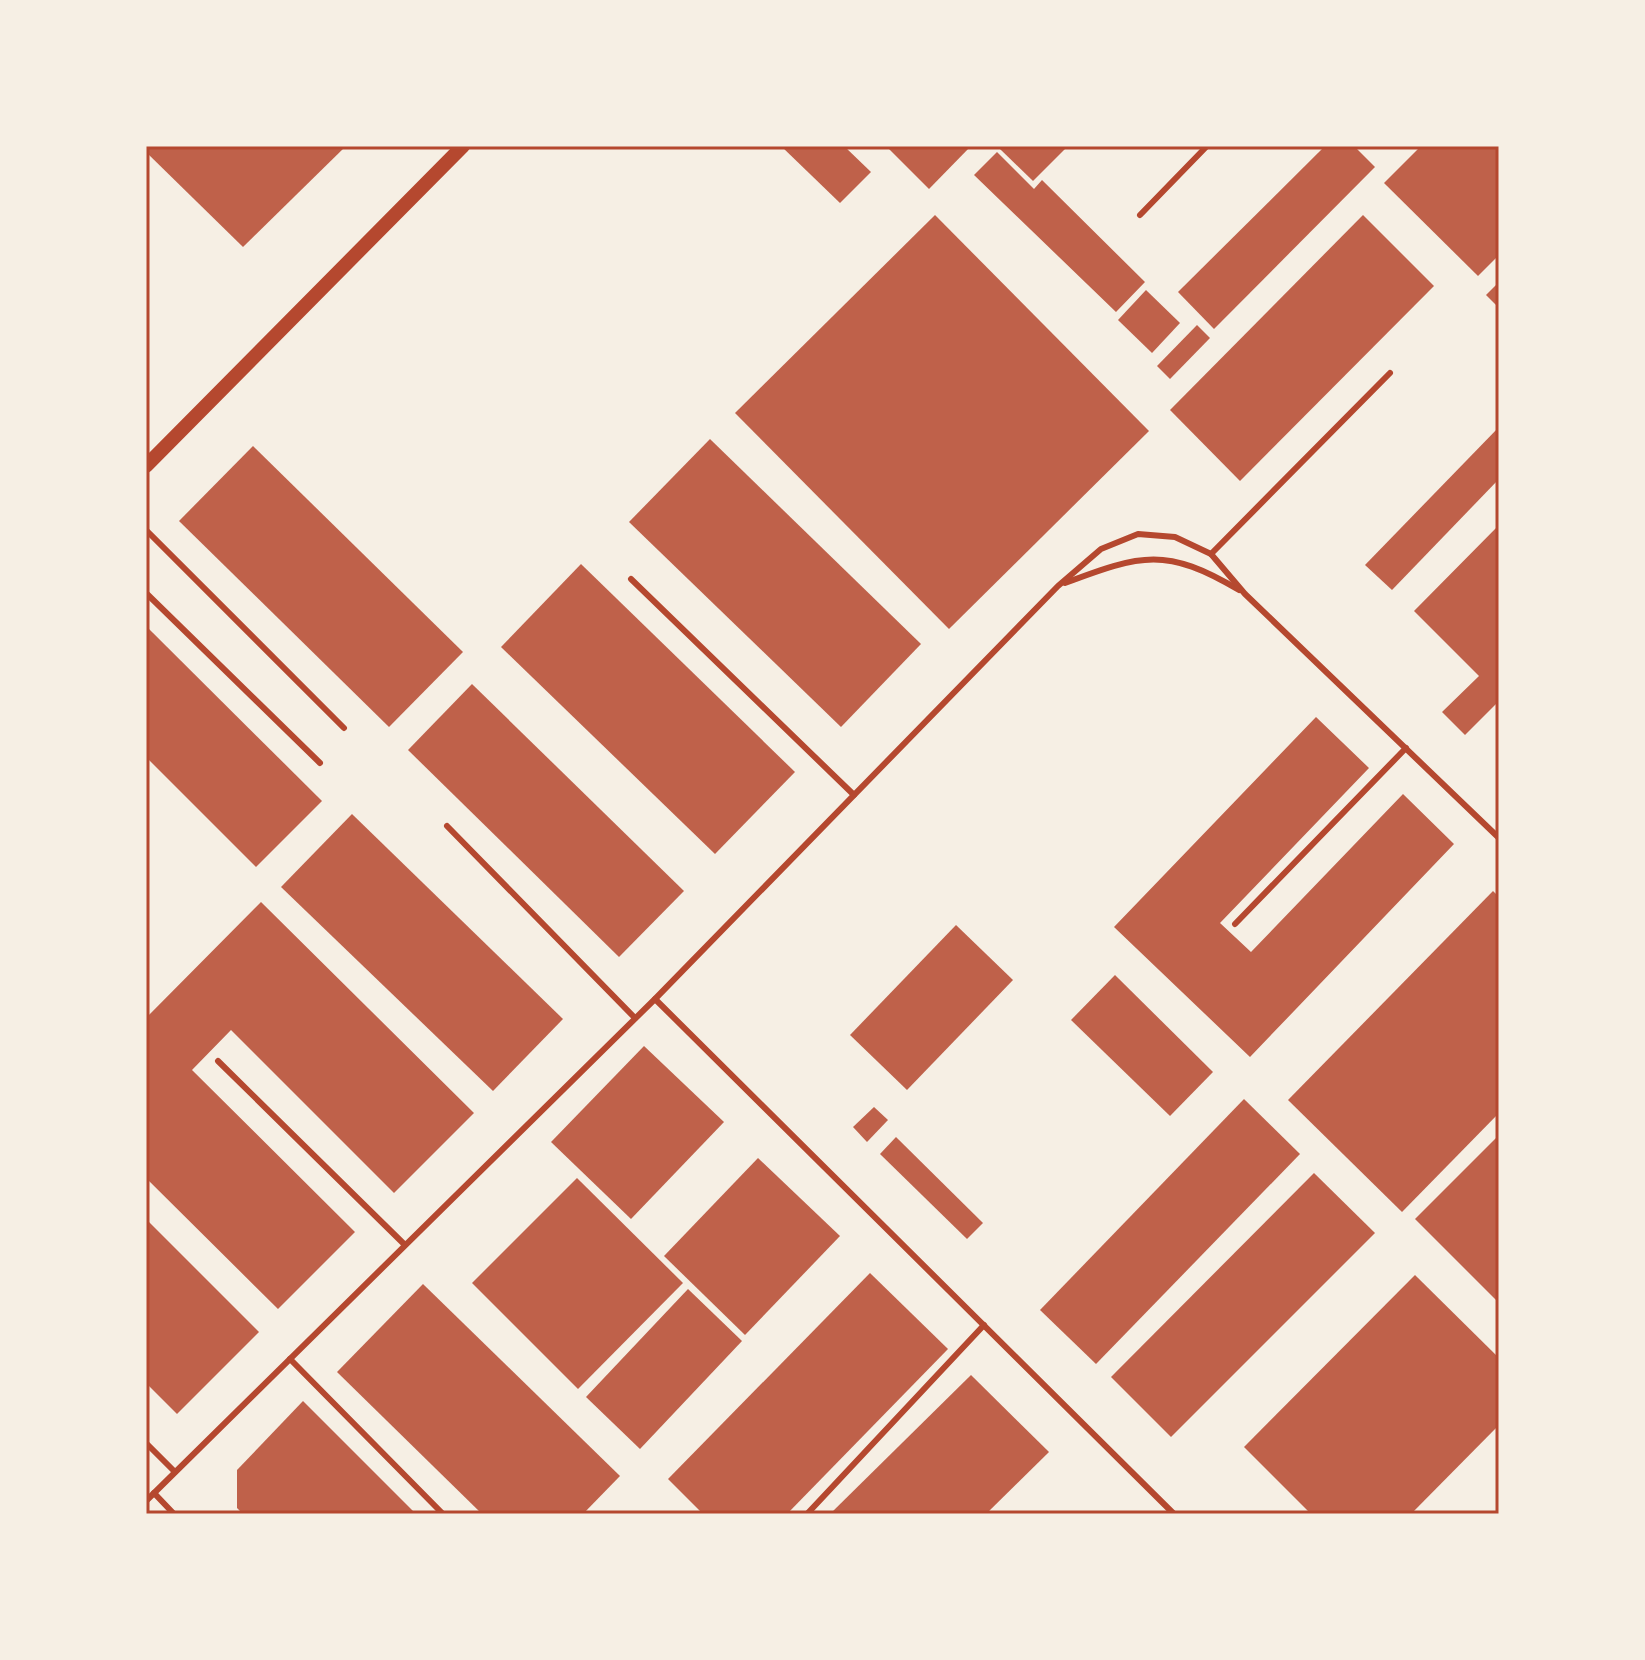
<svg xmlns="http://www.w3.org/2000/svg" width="1645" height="1660" viewBox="0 0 1645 1660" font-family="Mulish,sans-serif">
  <rect width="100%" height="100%" fill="#f6efe4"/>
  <g fill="#bf614a">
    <polygon points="146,146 346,146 243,247 146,152"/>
    <polygon points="781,146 844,146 871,172 840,203"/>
    <polygon points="886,146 971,146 929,189"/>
    <polygon points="1003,146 1068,146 1033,181 1000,149"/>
    <polygon points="1325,146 1354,146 1375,167 1214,329 1178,292"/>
    <polygon points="1421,146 1499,146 1499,255 1478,276 1384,183"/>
    <polygon points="997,152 1034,189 1042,180 1145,282 1116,312 974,175"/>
    <polygon points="935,215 1149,431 949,629 735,413"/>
    <polygon points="1363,215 1434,286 1240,481 1170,410"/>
    <polygon points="1499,282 1499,308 1486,295"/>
    <polygon points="1146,290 1180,323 1152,353 1118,320"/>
    <polygon points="1197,325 1210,338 1170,379 1157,366"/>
    <polygon points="1499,427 1499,479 1392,590 1365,565"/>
    <polygon points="710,439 921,644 841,727 629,522"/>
    <polygon points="253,446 463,652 389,727 179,521"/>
    <polygon points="1499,525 1499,701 1465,735 1442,712 1479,676 1414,611"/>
    <polygon points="581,564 795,772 715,854 501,647"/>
    <polygon points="146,626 322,801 256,867 146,757"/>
    <polygon points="472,684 684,891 619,957 408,750"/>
    <polygon points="1316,717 1369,768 1220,923 1251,952 1403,794 1454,844 1250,1057 1114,927"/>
    <polygon points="352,814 563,1019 493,1091 281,887"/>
    <polygon points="1493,891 1499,897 1499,1113 1402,1212 1288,1100"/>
    <polygon points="261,902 474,1113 394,1193 231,1030 192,1070 355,1232 278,1309 146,1178 146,1018"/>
    <polygon points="956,925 1013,980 907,1090 850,1035"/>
    <polygon points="1115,975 1213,1072 1170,1116 1071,1020"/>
    <polygon points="644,1046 724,1122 631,1219 551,1142"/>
    <polygon points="1244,1099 1300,1154 1096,1364 1040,1310"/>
    <polygon points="874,1107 888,1120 867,1142 853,1127"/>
    <polygon points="1499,1135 1499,1303 1415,1219"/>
    <polygon points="896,1137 983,1223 967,1239 880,1154"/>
    <polygon points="758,1158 840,1236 745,1335 664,1256"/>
    <polygon points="1314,1173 1375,1233 1171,1437 1111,1377"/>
    <polygon points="577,1178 683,1283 578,1389 472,1283"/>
    <polygon points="146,1219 259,1332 177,1414 146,1383"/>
    <polygon points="870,1273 948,1349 787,1514 703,1514 668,1479"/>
    <polygon points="1415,1275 1499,1358 1499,1425 1411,1514 1311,1514 1244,1447"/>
    <polygon points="423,1284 620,1476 583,1514 482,1514 337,1372"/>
    <polygon points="688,1289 742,1341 640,1449 586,1397"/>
    <polygon points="971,1375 1049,1452 986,1514 830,1514"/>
    <polygon points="303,1401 416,1514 243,1514 237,1508 237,1470"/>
  </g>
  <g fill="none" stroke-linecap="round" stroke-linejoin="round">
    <g stroke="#b5482f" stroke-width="6">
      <polyline points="1140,215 1207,146"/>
      <polyline points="146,530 344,728"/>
      <polyline points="1211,554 1390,373"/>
      <polyline points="631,579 854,795"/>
      <path d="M1065,583C1142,554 1166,547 1239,590"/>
      <polyline points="146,593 320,763"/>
      <polyline points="447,826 635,1018"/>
      <polyline points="1235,924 1406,748"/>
      <polyline points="655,999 1174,1514"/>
      <polyline points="218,1061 405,1245"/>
      <polyline points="290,1359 443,1514"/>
      <polyline points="146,1443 175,1472"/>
      <polyline points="154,1493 174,1514"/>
      <polyline points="146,1501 655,999 1058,586 1101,549 1138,534 1175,537 1211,554 1245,594 1499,838"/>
      <polyline points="807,1514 984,1325"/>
    </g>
    <polyline stroke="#b5482f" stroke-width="14" points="146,466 463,146"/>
  </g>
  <rect width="1645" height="1660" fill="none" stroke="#f6efe4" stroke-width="296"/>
  <rect x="148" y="148" width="1349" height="1364" fill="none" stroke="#b5482f" stroke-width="3"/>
</svg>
